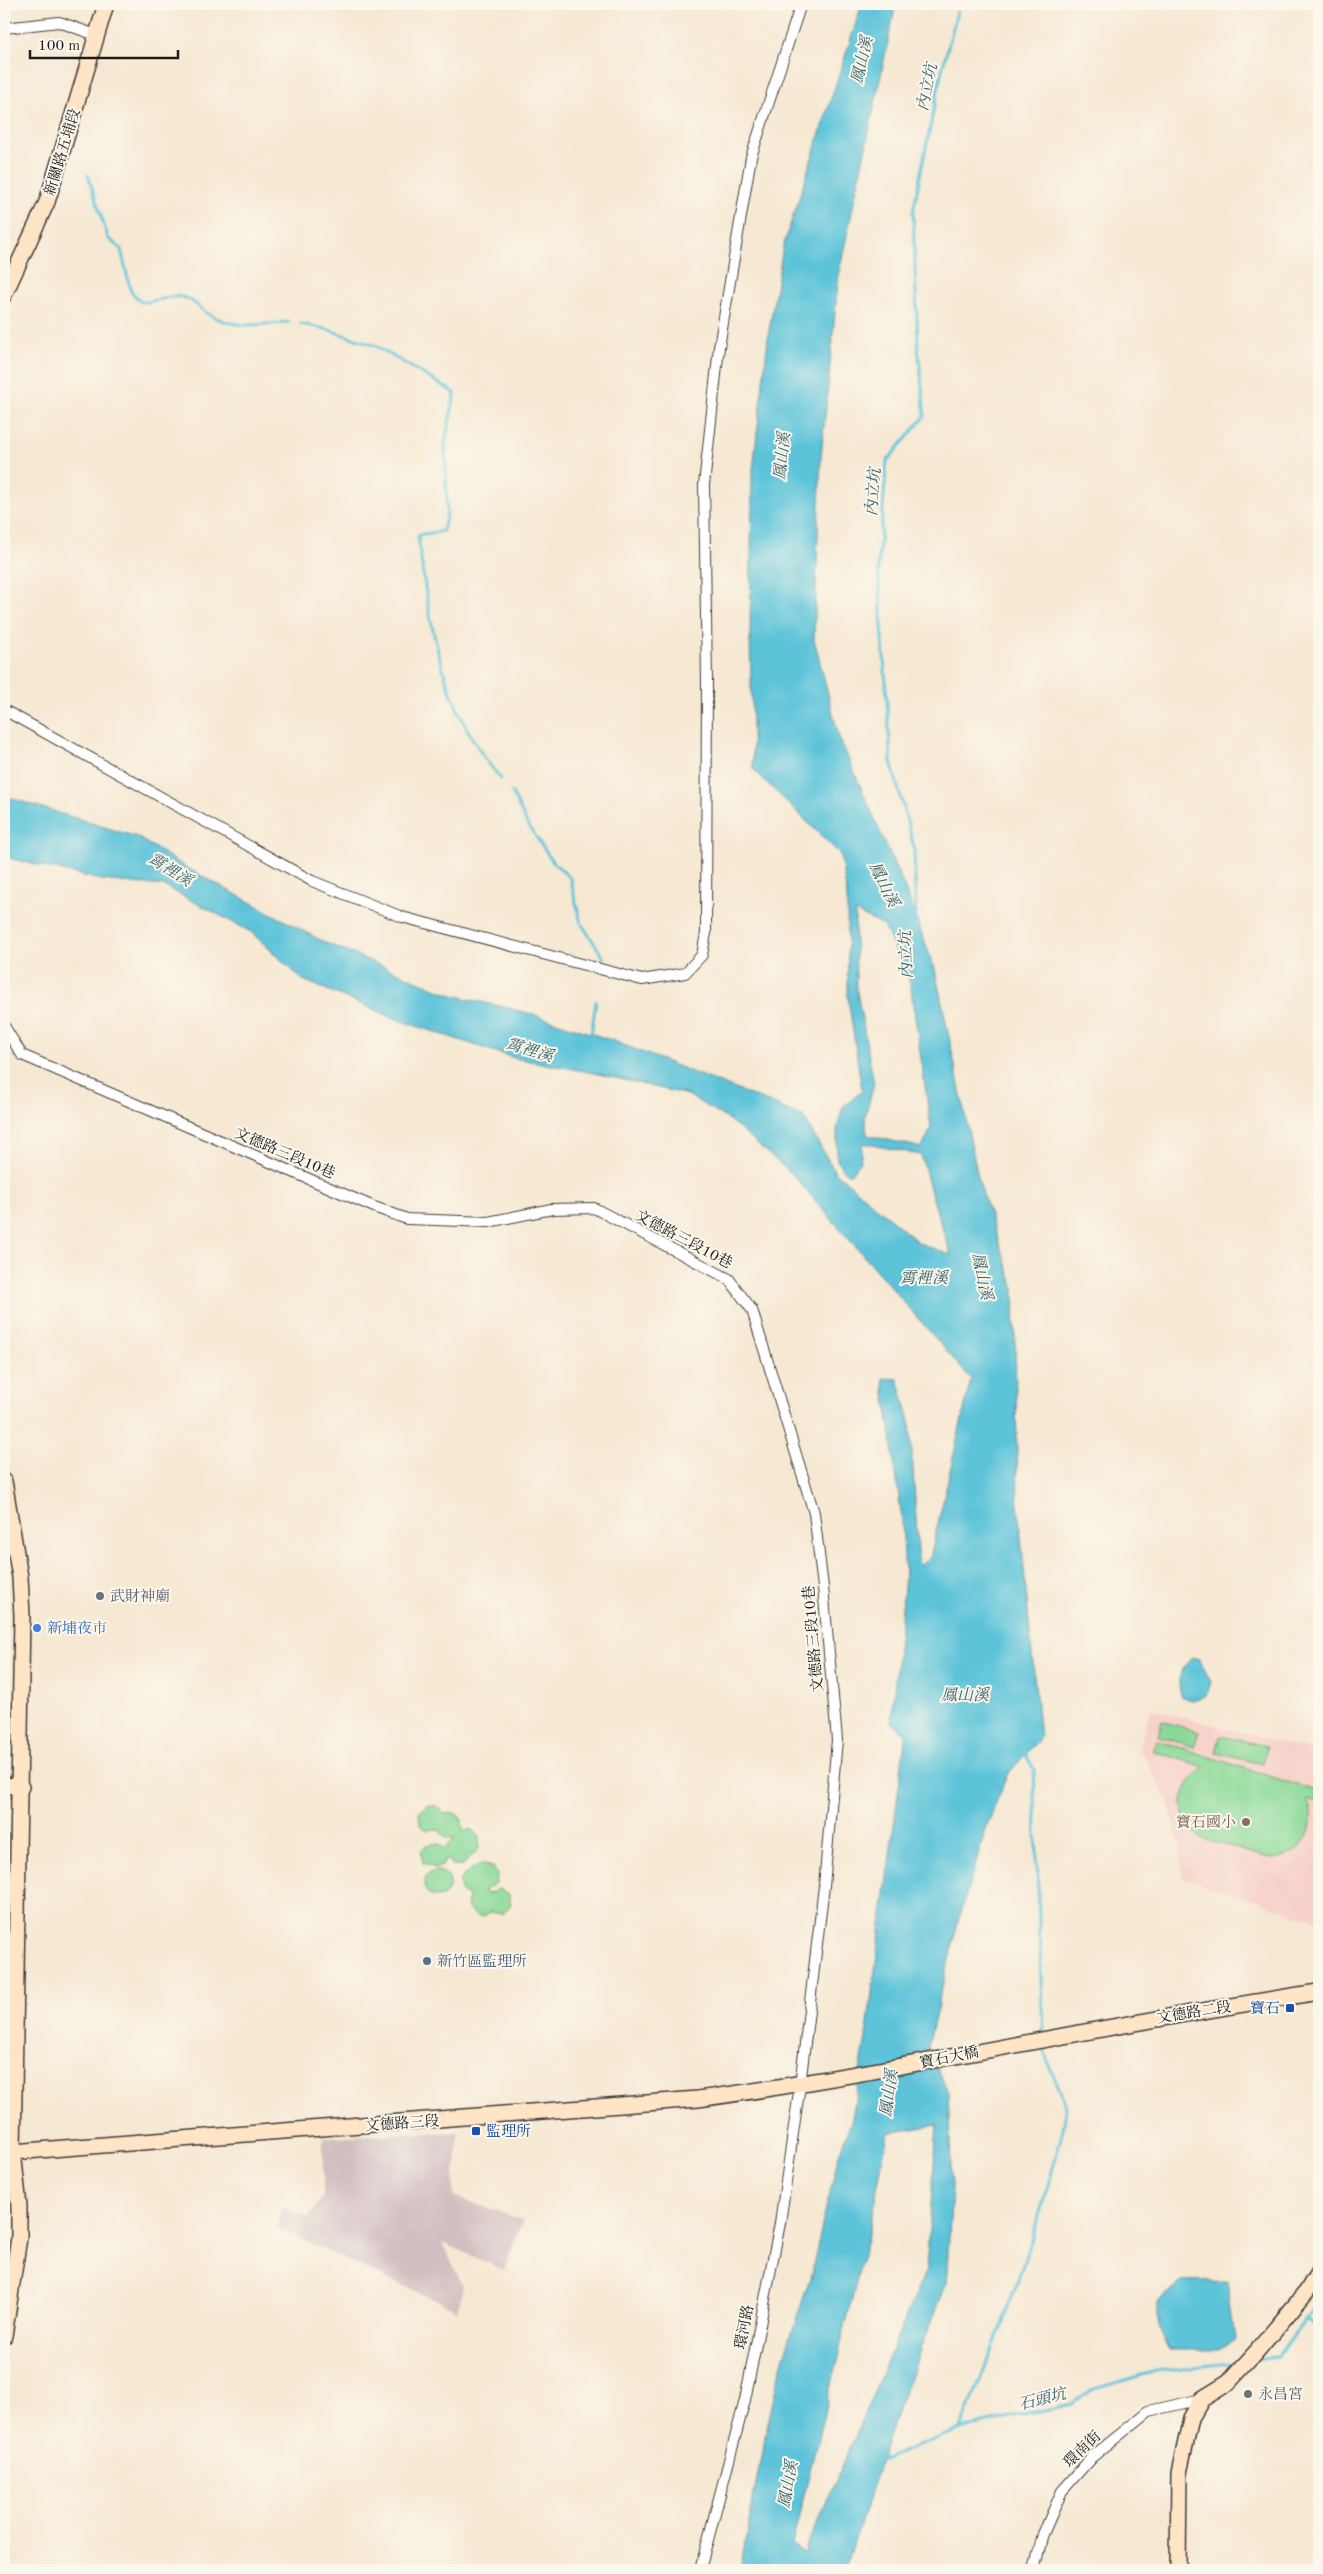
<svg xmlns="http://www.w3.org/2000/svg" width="1323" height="2574" viewBox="0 0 1323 2574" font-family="'Old Standard TT','Noto Serif TC',serif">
  <rect width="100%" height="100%" fill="#fbf7ec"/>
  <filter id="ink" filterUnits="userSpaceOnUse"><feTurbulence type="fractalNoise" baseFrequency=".02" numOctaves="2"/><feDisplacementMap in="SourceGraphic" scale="10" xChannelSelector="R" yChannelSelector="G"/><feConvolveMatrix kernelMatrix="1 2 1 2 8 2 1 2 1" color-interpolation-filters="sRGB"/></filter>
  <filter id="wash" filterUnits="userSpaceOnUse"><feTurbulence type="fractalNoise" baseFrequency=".0096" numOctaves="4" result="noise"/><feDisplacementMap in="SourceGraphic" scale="20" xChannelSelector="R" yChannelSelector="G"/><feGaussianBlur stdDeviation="1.12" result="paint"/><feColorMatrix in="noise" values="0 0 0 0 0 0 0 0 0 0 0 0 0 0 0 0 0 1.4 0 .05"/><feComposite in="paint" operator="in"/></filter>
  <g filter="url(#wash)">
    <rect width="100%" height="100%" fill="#f6e8d2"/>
    <polygon fill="#f7d1c9" points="1150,1709 1319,1752 1319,1921 1182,1877 1179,1842 1168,1801 1139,1748"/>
    <polygon fill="#d2bfc1" points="459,2132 453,2196 523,2220 504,2270 442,2243 464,2288 457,2310 276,2228 284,2206 308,2218 323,2198 323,2137"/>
    <g fill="#8ad998" stroke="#537a5a">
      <polygon points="1162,1721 1199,1732 1194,1747 1158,1736"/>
      <polygon points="1220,1736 1267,1746 1263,1764 1216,1753"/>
      <path d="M1157,1740L1319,1792L1316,1803L1307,1800C1309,1805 1311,1810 1311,1815C1314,1836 1295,1860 1273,1858C1260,1857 1245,1851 1232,1847C1218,1843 1200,1841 1191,1829C1173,1806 1184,1781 1205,1767L1153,1751Z"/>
      <polygon points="428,1805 436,1806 444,1814 455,1813 462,1819 463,1830 472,1830 479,1836 479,1849 462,1866 454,1866 446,1859 442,1865 434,1868 423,1863 421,1851 426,1845 438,1843 445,1849 455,1838 446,1838 438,1829 427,1830 420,1825 419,1813"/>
      <path d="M481,1864L493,1867L497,1874L496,1883L483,1891L488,1894L499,1889L509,1895L511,1904L503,1914L490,1912L484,1916H476L467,1907L469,1897L461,1892L460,1880C462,1875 476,1866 481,1864Z"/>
      <circle cx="437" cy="1884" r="13"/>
    </g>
    <g fill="#5cc3d9" stroke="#3c707a" fill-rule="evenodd">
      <path d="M862,4H896L839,273L821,457L814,639L839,737L905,889L935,969L979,1182L1014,1288L1018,1505L1040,1738L1007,1775L987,1826L960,1914L928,2046L948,2093L952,2188L946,2285L896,2414L844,2570H740L763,2446L780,2369L810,2278L838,2157L852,2118L867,2031L906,1733L891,1723L905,1576L902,1520L883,1378L898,1379L910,1420L919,1566L930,1558L971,1379L793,1175L729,1120L688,1095L594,1073L514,1058L404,1022L303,980L251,932L164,886L101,880L4,857V796L137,837L187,868L324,942L449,994L532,1014L614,1041L803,1116L835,1172L919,1243L951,1255L932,1196L921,1155L863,1143L860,1162L850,1175L842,1169L837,1160V1129L843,1107L862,1091L848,998L847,895L840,854L753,769L750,637L752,477L769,330L783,247ZM855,912L884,926L910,982L931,1128L922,1148L867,1135L865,1117L874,1084L856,987ZM937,2125L926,2270L805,2553L792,2544L870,2225L888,2133Z"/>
      <path d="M1192,1657L1199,1659L1211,1682L1207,1695L1193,1700L1182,1697C1175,1679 1181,1671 1192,1657Z"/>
      <polygon points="1227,2281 1235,2339 1219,2350 1170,2350 1158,2326 1158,2301 1182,2282"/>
    </g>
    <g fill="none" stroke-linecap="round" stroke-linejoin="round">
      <g stroke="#5cc3d9" stroke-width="3">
        <path d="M88,175L108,238L121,249L131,292L141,302C158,303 169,293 185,298C194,300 200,309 207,313C233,330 260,325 289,322"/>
        <path d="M301,324L326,329L374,345L455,393L445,443L447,513L443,531L418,535C428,621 443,712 501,779"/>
        <polyline points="512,792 526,822 552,861 570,878 581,923 604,958"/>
        <polyline points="916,923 914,847 891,761 878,566 887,461 925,416 918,347 913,211 941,74 959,4"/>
        <polyline points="591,1035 596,1001"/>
        <polyline points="1024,1751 1034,1770 1043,2035"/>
        <polyline points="1307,2318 1319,2327"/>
        <polyline points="1256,2360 1278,2357 1319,2301"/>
        <path d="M961,2429C995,2345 1027,2262 1051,2175C1055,2159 1067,2123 1065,2108C1063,2087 1045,2068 1044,2043"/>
        <polyline points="877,2462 961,2429 1072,2404 1094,2389 1156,2371 1239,2362"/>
      </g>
    </g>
  </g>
  <g filter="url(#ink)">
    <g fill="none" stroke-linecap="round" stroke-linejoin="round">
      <defs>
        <g id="street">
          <polyline points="4,28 59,22 96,35"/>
          <polyline points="4,710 312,881 402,917 642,980 685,973 702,955 706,933 707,681 704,485 719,347 751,157 801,4"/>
          <polyline points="4,1026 22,1055 374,1207 407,1219 488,1222 552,1209 594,1208 729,1279 752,1310 814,1513 823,1587 837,1740 824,1886 800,2085 780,2223 745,2400 700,2570"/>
          <polyline points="1034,2570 1043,2534 1062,2491 1092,2457 1149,2411 1202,2399"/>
        </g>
        <g id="secondary">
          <polyline points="4,295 47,202 106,4"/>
          <polyline points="4,1481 20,1577 22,1616 13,2152 19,2206 19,2238 4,2336"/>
          <polyline points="4,1785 21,1787"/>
          <path d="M13,2152L698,2099C906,2070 1111,2023 1319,1992"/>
          <polyline points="1178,2570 1179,2473 1191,2418 1202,2399 1228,2383 1257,2351 1307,2291 1319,2271"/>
        </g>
      </defs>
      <use href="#street" stroke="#3d3b37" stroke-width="12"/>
      <use href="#secondary" stroke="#3d3b37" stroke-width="18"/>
      <use href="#street" stroke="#fff" stroke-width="10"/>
      <use href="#secondary" stroke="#ffe4c6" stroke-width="15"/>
    </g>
  </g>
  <g fill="#6b7280" stroke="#fbf7ec" stroke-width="2">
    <circle cx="100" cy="1596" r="5"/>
    <circle cx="1248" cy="2394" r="5"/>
  </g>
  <circle fill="#3f7fe0" stroke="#fbf7ec" stroke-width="2" cx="37" cy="1628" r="5"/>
  <circle fill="#8d6e63" stroke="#fbf7ec" stroke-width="2" cx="1246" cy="1822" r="5"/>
  <circle fill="#5c6f8a" stroke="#fbf7ec" stroke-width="2" cx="427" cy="1961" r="5"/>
  <g fill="#1a4fb4" stroke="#fbf7ec" stroke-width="2">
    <rect x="1285" y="2003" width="10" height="10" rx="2.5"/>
    <rect x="471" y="2126" width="10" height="10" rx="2.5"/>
  </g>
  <g text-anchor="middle" stroke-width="4" stroke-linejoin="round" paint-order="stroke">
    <g font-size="15" fill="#1c1c1c" stroke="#fbf7ec">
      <text transform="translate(62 152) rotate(-73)" y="5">新關路五埔段</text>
      <text transform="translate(285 1153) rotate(23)" y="5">文德路三段10巷</text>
      <text transform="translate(684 1239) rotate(28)" y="5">文德路三段10巷</text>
      <text transform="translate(813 1639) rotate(-95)" y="5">文德路三段10巷</text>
      <text transform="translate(1194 2012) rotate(-9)" y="5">文德路二段</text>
      <text transform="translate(949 2057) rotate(-11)" y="5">寶石大橋</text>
      <text transform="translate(402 2123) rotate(-4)" y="5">文德路三段</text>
      <text transform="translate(744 2327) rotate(-79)" y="5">環河路</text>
      <text transform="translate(1082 2449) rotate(-44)" y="5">環南街</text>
    </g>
    <g font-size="15" fill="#5b616d" stroke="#fbf7ec" text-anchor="start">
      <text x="110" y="1601">武財神廟</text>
      <text x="1258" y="2399">永昌宮</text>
    </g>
    <g font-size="15" fill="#366cbe" stroke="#fbf7ec" text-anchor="start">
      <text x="47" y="1633">新埔夜市</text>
    </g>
    <g font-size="15" fill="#785e54" stroke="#fbf7ec" text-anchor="end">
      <text x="1236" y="1827">寶石國小</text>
    </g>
    <g font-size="15" fill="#4e5e75" stroke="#fbf7ec" text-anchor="start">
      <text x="437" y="1966">新竹區監理所</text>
    </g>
    <g font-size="15" fill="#164399" stroke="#fbf7ec" text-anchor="end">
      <text x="1280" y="2013">寶石</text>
      <text x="486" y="2136" text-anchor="start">監理所</text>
    </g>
    <g font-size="16" font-style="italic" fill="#365f68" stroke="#fbf7ec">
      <text transform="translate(861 60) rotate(-77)" y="6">鳳山溪</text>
      <text transform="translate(926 87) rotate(-78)" y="6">內立坑</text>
      <text transform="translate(781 456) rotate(-84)" y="6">鳳山溪</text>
      <text transform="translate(872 492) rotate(-85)" y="6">內立坑</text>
      <text transform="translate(171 869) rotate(32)" y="6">霄裡溪</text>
      <text transform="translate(885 884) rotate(64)" y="6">鳳山溪</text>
      <text transform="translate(905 955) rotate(-92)" y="6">內立坑</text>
      <text transform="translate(530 1049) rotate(17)" y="6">霄裡溪</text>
      <text transform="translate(983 1276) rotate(78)" y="6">鳳山溪</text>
      <text x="924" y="1283">霄裡溪</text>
      <text x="965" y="1700">鳳山溪</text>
      <text transform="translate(888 2093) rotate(-82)" y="6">鳳山溪</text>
      <text transform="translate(1042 2398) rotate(-14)" y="6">石頭坑</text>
      <text transform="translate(787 2484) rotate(-80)" y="6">鳳山溪</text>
    </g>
  </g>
  <rect width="1323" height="2574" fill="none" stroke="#fbf7ec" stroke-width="20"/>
  <path d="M30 50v8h148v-8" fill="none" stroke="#1c1c1c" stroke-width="2.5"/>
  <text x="38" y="50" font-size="15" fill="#1c1c1c" stroke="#fbf7ec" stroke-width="4" paint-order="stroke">100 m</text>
</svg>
